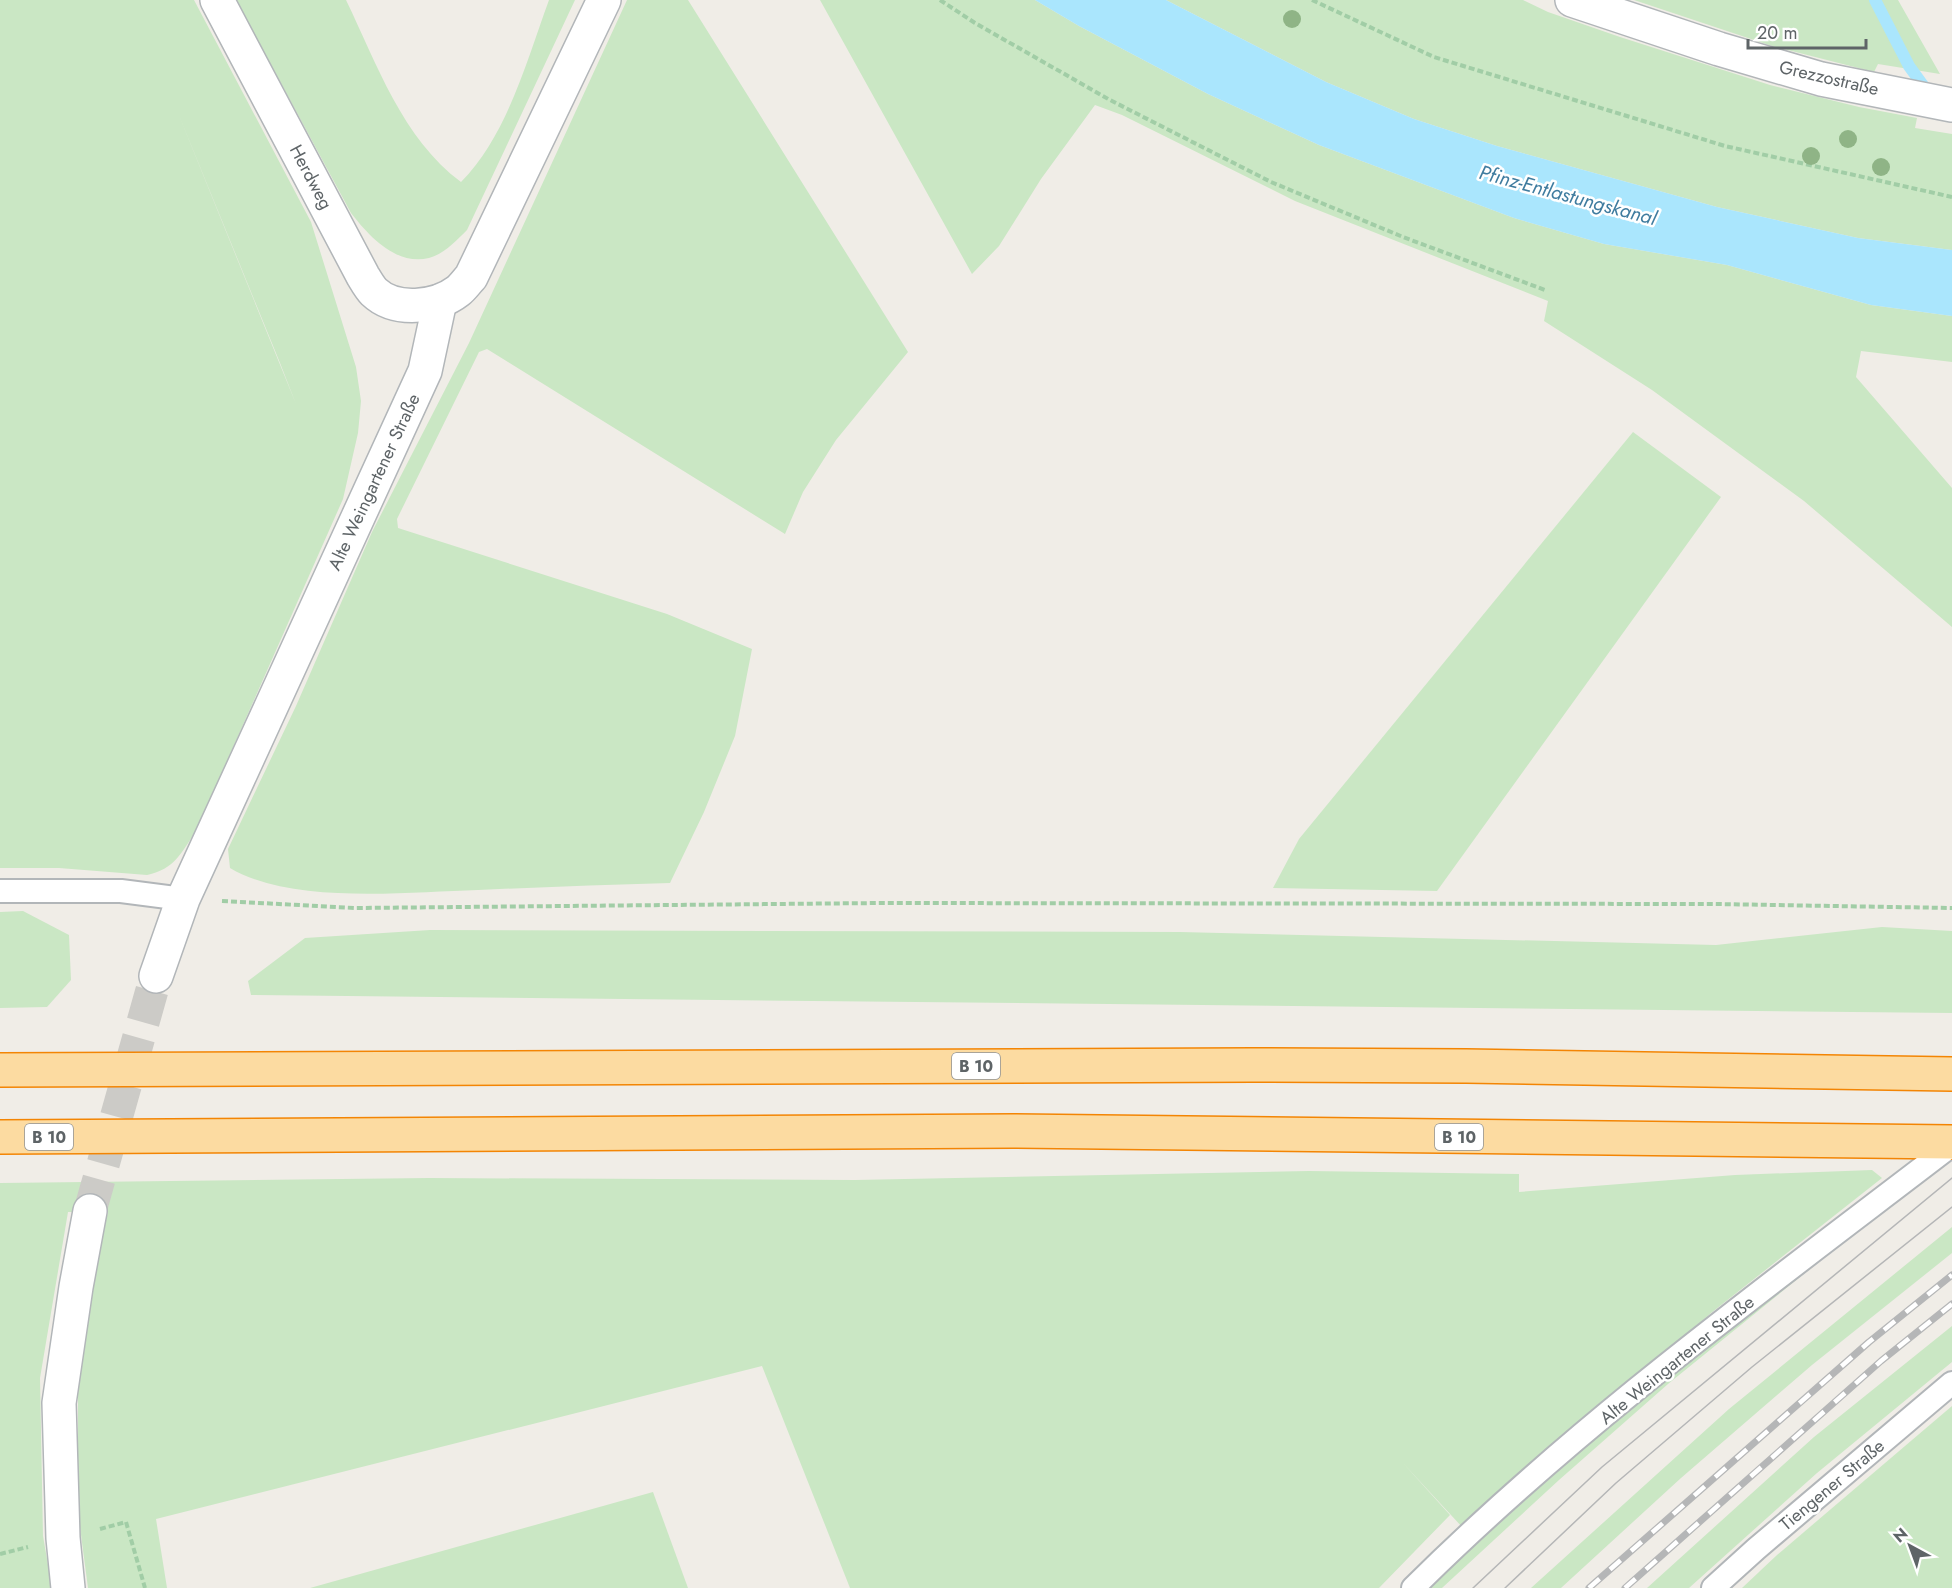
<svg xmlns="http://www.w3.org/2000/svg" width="1952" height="1588" viewBox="0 0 1952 1588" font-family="Jost,sans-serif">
  <rect width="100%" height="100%" fill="#f0ede7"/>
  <g fill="#cae7c4" fill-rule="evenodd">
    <path d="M0,0H194L311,222L356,367L361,401L358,433L343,499L196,831C181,853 175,869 147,875L59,868H0ZM176,108L280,363L296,404Z"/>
    <path d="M236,0H346C377,64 402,138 461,182C507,136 527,60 549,0H575L467,230C456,241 444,254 429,258C396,266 369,236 351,213Z"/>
    <path d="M627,0H688L908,352L836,440L803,492L785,534L487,349L479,352L397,519L398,528L667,614L752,649L735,736L704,812L670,883C606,885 542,887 478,890C407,892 292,905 230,868L228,849L296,706L372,532L469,343Z"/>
    <polygon points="820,0 1035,0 1079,26 1208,94 1319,145 1514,218 1604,244 1727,265 1871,305 1952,316 1952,362 1861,351 1856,377 1952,488 1952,627 1804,501 1652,390 1544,321 1548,301 1295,201 1122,115 1095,105 1041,179 999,246 972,274"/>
    <polygon points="1166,0 1523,0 1548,12 1620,37 1770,85 1859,107 1917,118 1915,128 1952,134 1952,250 1858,238 1717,207 1497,146 1414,119 1326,82"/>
    <polygon points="1634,0 1898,0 1940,74 1878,64 1874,72 1772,46"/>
    <polygon points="1633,432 1721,497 1437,891 1273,888 1299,839"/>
    <polygon points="23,911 69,935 71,980 47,1007 0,1008 0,912"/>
    <polygon points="1882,927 1952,931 1952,1013 251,995 248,981 305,938 430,930 1180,932 1716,945"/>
    <polygon points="1872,1170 1882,1178 1711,1313 1463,1528 1403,1463 1450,1515 1379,1588 850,1588 762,1366 156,1519 167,1588 88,1588 78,1512 78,1366 94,1269 108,1212 68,1212 40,1378 43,1536 52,1588 0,1588 0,1183 429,1178 855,1180 1309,1171 1519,1174 1519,1192 1735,1175"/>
    <polygon points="1952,1227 1952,1253 1812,1365 1681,1478 1561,1588 1531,1588 1729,1409"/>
    <path d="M1816,1264L1668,1384L1559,1480L1442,1588H1428C1520,1504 1613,1421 1710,1343C1744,1316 1781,1291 1816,1264Z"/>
    <polygon points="1952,1326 1952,1362 1817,1473 1689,1588 1647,1588 1814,1437"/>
    <polygon points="1952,1406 1952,1588 1742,1588 1777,1555"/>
    <polygon points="653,1492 688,1588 310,1588"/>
  </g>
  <polygon fill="#aae6fd" points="1035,0 1166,0 1326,82 1414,119 1497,146 1717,207 1858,238 1952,250 1952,316 1871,305 1727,265 1604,244 1514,218 1319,145 1208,94 1079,26"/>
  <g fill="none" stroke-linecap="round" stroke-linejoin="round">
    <polyline stroke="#aae6fd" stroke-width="12" points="1875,0 1909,66 1930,95"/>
    <polyline stroke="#cccbc7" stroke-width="33" stroke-dasharray="33 16" stroke-linecap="butt" points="90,1211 156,976"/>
    <defs>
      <g id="service">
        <polyline points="0,891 121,891 183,899"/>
        <path d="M1413,1588C1578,1424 1768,1286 1952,1145"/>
        <polyline points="1713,1588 1756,1549 1952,1383"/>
      </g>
      <g id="minor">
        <polyline points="156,976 183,899 425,371 440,301"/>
        <polyline points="68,1588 63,1538 59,1403 76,1287 90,1211"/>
      </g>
      <g id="tertiary">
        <path d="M217,0L363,276C366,281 370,288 374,292C395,312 436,308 458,291C463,287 467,281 471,277L604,0"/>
        <polyline points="1572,0 1719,49 1821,79 1952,105"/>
      </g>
      <g id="trunk">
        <polyline points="0,1070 1252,1065 1466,1066 1952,1074"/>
        <polyline points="0,1137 1013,1131 1952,1142"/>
      </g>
    </defs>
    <use href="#service" stroke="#b2b6b9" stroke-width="26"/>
    <use href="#minor" stroke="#b2b6b9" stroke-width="36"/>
    <use href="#tertiary" stroke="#b2b6b9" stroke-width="36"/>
    <use href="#trunk" stroke="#f38504" stroke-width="36"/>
    <g stroke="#a1cda6" stroke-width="4" stroke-dasharray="6 3" stroke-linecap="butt">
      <polyline points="940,0 975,23 1110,100 1271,182 1403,237 1545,290"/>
      <polyline points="1312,0 1434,57 1725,146 1952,197"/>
      <polyline points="222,901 355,908 880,903 1715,904 1952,908"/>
      <polyline points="100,1529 126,1522 145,1588"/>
      <polyline points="0,1554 28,1547"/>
    </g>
    <use href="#service" stroke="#fff" stroke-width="22"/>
    <use href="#minor" stroke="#fff" stroke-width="33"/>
    <use href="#tertiary" stroke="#fff" stroke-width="33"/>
    <use href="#trunk" stroke="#fcdba1" stroke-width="33"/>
    <g stroke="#b5b6b7" stroke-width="1.5">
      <polyline points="1473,1588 1602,1467 1952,1178"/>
      <polyline points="1505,1588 1616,1483 1752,1367 1952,1207"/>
    </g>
    <defs>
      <g id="rail">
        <polyline points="1589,1588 1869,1342 1952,1275"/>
        <polyline points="1625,1588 1881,1361 1952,1304"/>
      </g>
    </defs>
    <use href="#rail" stroke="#b5b6b7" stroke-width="7"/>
    <use href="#rail" stroke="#fff" stroke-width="4.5" stroke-dasharray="14" stroke-linecap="butt"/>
  </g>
  <g fill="#8fb486">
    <circle cx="1292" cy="19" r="9"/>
    <circle cx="1848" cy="139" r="9"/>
    <circle cx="1811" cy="156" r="9"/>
    <circle cx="1881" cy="167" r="9"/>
  </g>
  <g text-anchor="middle" stroke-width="5" stroke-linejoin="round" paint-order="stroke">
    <g fill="#fff" stroke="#8e9295" stroke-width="1.5">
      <rect x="952" y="1053" width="48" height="26" rx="4.5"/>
      <rect x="25" y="1124" width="48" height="26" rx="4.5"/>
      <rect x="1435" y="1124" width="48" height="26" rx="4.5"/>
    </g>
    <g font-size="16" font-weight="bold" fill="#5e6467">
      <text x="976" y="1072">B 10</text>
      <text x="49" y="1143">B 10</text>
      <text x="1459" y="1143">B 10</text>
    </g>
    <g font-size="18" fill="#5e6467" stroke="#fff">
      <text transform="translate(1829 78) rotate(13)" y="6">Grezzostraße</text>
      <text transform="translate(311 177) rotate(62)" y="6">Herdweg</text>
      <text transform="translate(374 482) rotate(-65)" y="6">Alte Weingartener Straße</text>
      <text transform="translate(1677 1360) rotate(-39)" y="6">Alte Weingartener Straße</text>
      <text transform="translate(1832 1485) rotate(-40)" y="6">Tiengener Straße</text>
    </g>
    <g font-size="20" font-style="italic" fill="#3f7c9f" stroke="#fff">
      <text transform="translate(1568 195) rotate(15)" y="7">Pfinz-Entlastungskanal</text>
    </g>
  </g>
  <g transform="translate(1910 1546) rotate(319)" stroke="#ffffff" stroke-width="4.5" paint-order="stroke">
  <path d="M0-4.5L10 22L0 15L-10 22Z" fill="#5e6467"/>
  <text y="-9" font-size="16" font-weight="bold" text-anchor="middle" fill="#5e6467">N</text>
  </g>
  <path d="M1748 39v9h118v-9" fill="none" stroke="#5e6467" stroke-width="3"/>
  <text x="1757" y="39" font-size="18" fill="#5e6467" stroke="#ffffff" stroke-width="4.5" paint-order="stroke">20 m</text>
</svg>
